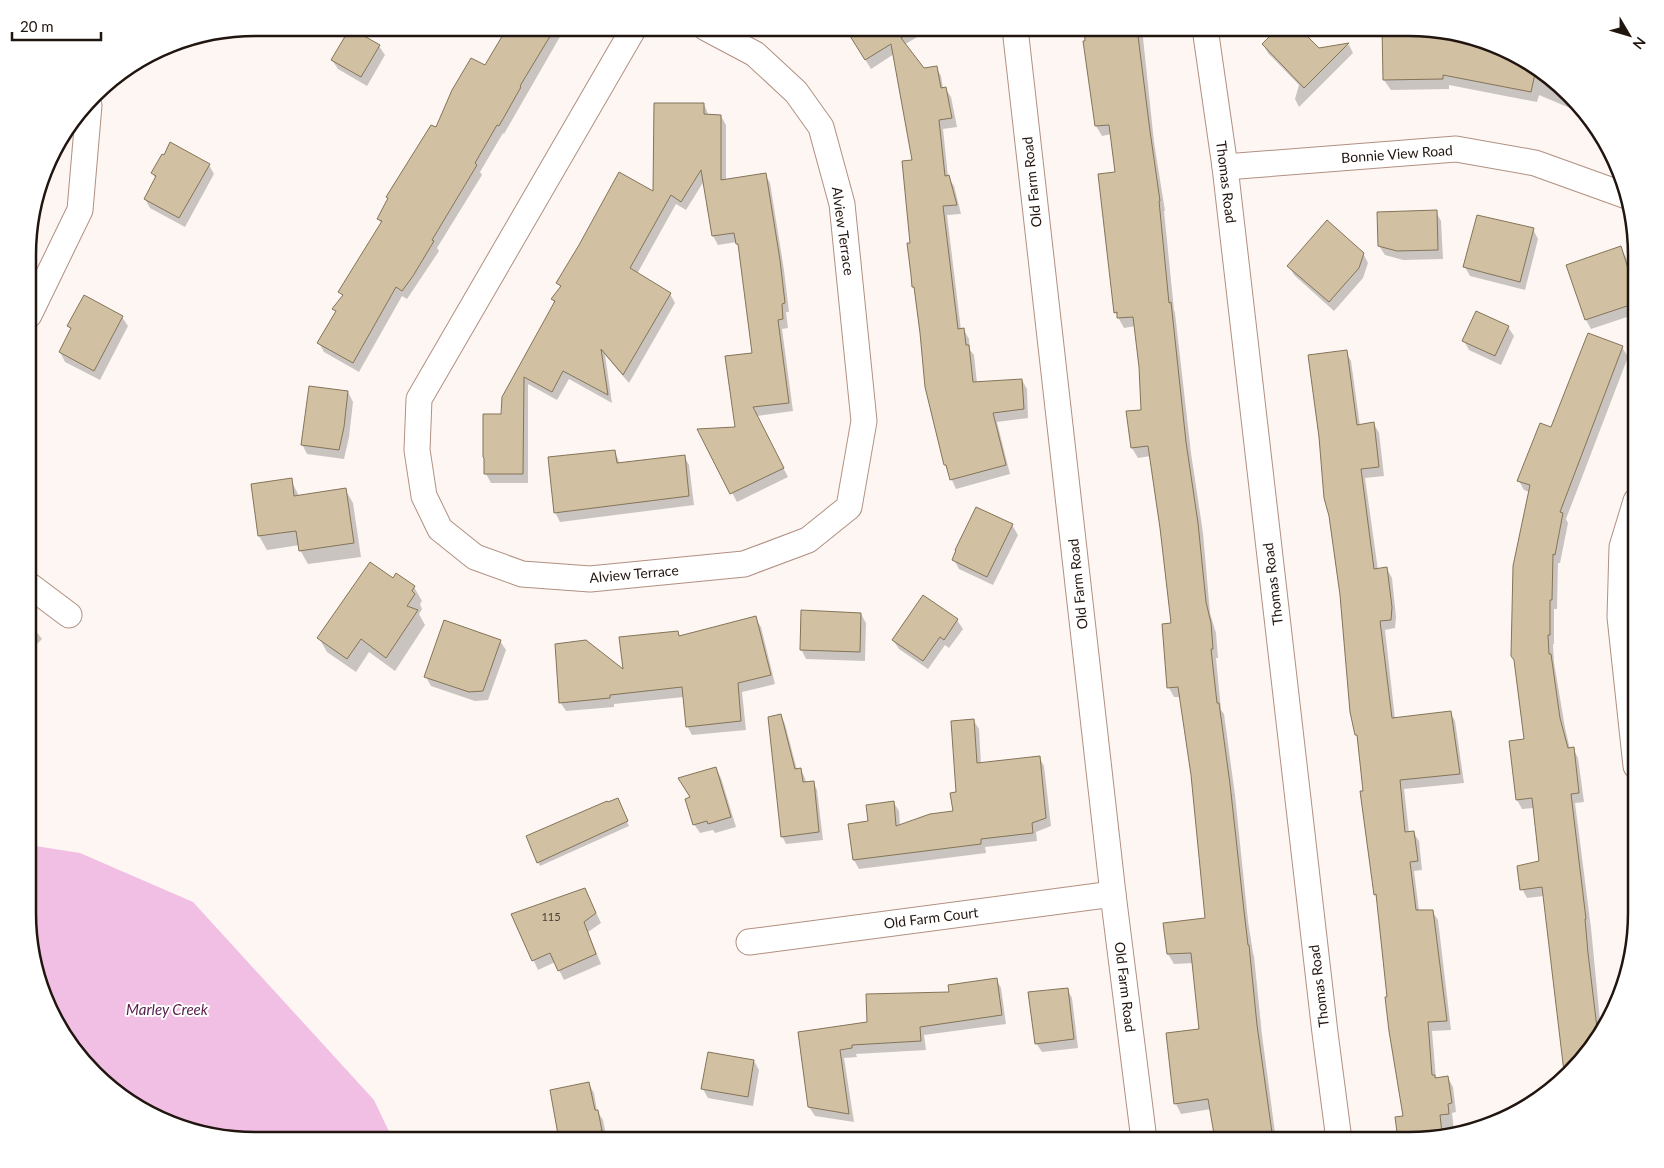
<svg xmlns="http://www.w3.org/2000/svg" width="1664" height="1168" viewBox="0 0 1664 1168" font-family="Lato,sans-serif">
  <rect width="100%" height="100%" fill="#fdf6f2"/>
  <polygon fill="#f2bfe4" points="29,845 80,853 193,902 374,1100 393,1140 241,1140 182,1128 116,1093 58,1026 29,942"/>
  <g fill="#0003">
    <polygon points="508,28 565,28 504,134 503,133 480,172 482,175 437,248 439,251 407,299 402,296 359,372 324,352 319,343 336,313 334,309 343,297 340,292 382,224 378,219 436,129 485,67"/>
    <polygon points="846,28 918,28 922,34 904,45 923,70 936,67 941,76 943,88 945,88 951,97 957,127 943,129 948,177 954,186 961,214 947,215 961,330 964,330 969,339 970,350 974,355 977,383 1022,380 1027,389 1028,418 997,422 1010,474 956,489 945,465 916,292 913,287 912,244 913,161 894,54 871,69"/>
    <polygon points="1085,28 1142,28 1154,142 1165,211 1164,211 1174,310 1175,313 1191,453 1203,533 1210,613 1216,633 1218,658 1216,658 1221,710 1224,714 1235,795 1248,921 1253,953 1254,956 1262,1035 1276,1140 1216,1140 1211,1109 1181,1114 1176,1104 1167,1034 1200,1030 1194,963 1174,964 1168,954 1165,924 1206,919 1192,775 1181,697 1174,697 1169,688 1172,624 1161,528 1151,456 1138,458 1132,448 1128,412 1142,411 1140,366 1136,326 1124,328 1115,312 1117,173 1112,134 1102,136 1096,126 1085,43 1086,42"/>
    <polygon points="1280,28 1298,28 1318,49 1349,45 1353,53 1299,107 1295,99 1299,85 1268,53 1263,44"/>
    <polygon points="1383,28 1423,28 1482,40 1548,75 1577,111 1539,95 1537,102 1449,85 1449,89 1391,90 1384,80"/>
    <polygon points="379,46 385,55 367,86 338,69 332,60"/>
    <polygon points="704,104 709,116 721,116 726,125 726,181 765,174 770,183 784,270 789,312 786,312 788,328 782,329 793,411 757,416 788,477 737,502 699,431 736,428 753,354 740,249 737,242 718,245 713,236 704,181 686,210 676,204 637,274 670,294 675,303 629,383 605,355 612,403 569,379 557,400 528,384 528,483 491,483 486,474 502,415 555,304 552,299 561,288 558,283 654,193"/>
    <polygon points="209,165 214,174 185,227 150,208 145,199 156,179 152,173"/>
    <polygon points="1436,212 1441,221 1443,259 1403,260 1385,255 1379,246"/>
    <polygon points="1533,229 1538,239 1525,290 1470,276 1465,267"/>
    <polygon points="1621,248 1626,257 1636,289 1636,314 1591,329 1586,320 1568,265"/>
    <polygon points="1363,253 1368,263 1363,278 1334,311 1294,275 1289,266"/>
    <polygon points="122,317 128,326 100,380 65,362 60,352 71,330 69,326"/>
    <polygon points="1508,327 1514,336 1501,365 1469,350 1464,341"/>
    <polygon points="1622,347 1628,357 1566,519 1568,523 1560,563 1558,563 1557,609 1554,609 1554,644 1553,644 1554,662 1565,728 1570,749 1573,748 1578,758 1584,802 1575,803 1591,928 1601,1031 1589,1052 1566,1071 1544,896 1527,898 1522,889 1540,862 1534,808 1522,809 1517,800 1510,742 1526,740 1529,492 1524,490 1519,481 1552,429"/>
    <polygon points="1346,352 1351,361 1360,426 1374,424 1379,433 1384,476 1365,478 1378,570 1387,569 1392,578 1396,617 1395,628 1385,630 1395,719 1450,712 1455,721 1464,783 1404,789 1409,833 1413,832 1419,841 1422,870 1414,871 1419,911 1432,911 1438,920 1451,1030 1432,1031 1436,1079 1448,1078 1453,1087 1456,1112 1452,1113 1454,1130 1409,1140 1400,1139 1404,1117 1377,898 1375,894 1359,738 1357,734 1341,595 1324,480 1309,356"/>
    <polygon points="348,392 353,402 349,437 344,459 307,454 302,444"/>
    <polygon points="615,452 620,464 684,456 689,465 694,505 560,522 555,512"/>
    <polygon points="291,480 299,496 345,489 353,503 361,557 308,564 300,550 300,545 267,550 259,536 252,485"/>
    <polygon points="1012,525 1018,535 993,585 959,569 954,560"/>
    <polygon points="393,580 414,587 422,601 420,604 422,609 419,614 425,625 395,671 369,652 356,672 327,652 319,638"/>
    <polygon points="29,611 36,621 32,626 42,639 29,652"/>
    <polygon points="861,614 866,623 865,661 806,659 801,649"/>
    <polygon points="755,618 761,627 775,684 742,692 746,730 692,735 687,726 684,697 614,704 614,707 566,711 560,702 624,672 678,632 680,637"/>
    <polygon points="957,620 963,629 949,648 945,645 928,669 899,649 893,640"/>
    <polygon points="500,641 506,650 488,700 475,701 431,686 426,677"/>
    <polygon points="781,716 785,724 797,770 801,770 805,778 806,783 813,782 817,790 823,840 786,844 782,836"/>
    <polygon points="974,721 979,729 981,764 1039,757 1044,766 1051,826 1036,832 1037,841 985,847 986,853 859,869 854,860 849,825 869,822 894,803 899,811 900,826 954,812"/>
    <polygon points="716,768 721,778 736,827 715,833 713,830 700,833 694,824 691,798"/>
    <polygon points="619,804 629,826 540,866 538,862"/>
    <polygon points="585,889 601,923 588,932 601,964 564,980 555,962 538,970 513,915"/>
    <polygon points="996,979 1001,988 1006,1024 924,1035 926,1050 856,1054 857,1057 844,1058 854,1122 815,1116 809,1107 799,1033 868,1023 950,993"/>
    <polygon points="1067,989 1072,998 1078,1048 1042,1052 1036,1043"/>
    <polygon points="754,1061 759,1070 753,1106 708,1098 703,1089"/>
    <polygon points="589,1084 594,1093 597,1111 603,1120 607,1140 561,1140"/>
  </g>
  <g fill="#d1c0a2" stroke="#847458">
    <polygon points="350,28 380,45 361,77 331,60"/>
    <polygon points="507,28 555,28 520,86 521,87 499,126 497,125 475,163 477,165 432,240 434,241 413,276 402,291 396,287 353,363 317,343 336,311 332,309 343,295 338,292 382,221 377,219 388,198 386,197 431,125 436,127 452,90 471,58 485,65"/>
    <polygon points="845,28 917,28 901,38 924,68 937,66 941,88 946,87 952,118 939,120 945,176 949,175 957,205 943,206 958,329 964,328 966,345 969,345 973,382 1022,379 1024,409 993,413 1006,465 950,480 946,465 944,465 925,387 920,333 914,287 912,287 911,275 907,243 910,243 902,161 912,160 891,44 865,60"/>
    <polygon points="1084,28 1137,28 1150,131 1160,201 1159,201 1169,303 1171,302 1186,442 1198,523 1206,602 1211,623 1213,649 1211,649 1217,703 1219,703 1230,784 1244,911 1248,945 1249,945 1257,1025 1273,1140 1215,1140 1208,1099 1174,1104 1166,1033 1199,1029 1191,953 1167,954 1163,923 1205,918 1191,775 1178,687 1167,688 1162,624 1171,623 1160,528 1148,446 1131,448 1126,411 1141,410 1139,367 1133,317 1117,318 1117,312 1114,313 1098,174 1115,172 1109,125 1095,126 1083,41 1085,41"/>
    <polygon points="1278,28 1299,28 1319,48 1349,43 1304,88 1262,44"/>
    <polygon points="1382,28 1423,28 1482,40 1536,69 1531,92 1443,75 1443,79 1383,80"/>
    <polygon points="654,103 704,103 704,114 721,115 721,180 766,173 780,260 785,303 782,304 783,319 778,320 789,403 753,407 784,468 730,494 697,429 735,427 725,356 752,353 738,244 736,244 734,233 712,236 701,170 681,202 671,195 630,268 671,293 623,375 601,349 608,395 563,371 552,392 524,377 523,474 484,474 484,458 483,457 483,414 501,414 502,397 555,301 551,299 561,286 556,283 579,245 619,172 653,191"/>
    <polygon points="170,142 210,164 179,218 144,199 156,176 151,173 162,154 164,155"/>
    <polygon points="1437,210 1438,250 1397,251 1378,246 1377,212"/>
    <polygon points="1477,215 1534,228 1520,282 1463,267"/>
    <polygon points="1327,220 1364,253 1359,268 1329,302 1287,266"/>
    <polygon points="1621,246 1636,294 1636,303 1585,320 1566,265"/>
    <polygon points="84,295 123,316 94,371 59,352 71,328 67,326"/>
    <polygon points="1476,311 1509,326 1495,356 1462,341"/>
    <polygon points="1588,333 1623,346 1560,512 1563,513 1555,555 1553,554 1552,600 1550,600 1550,635 1548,635 1549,654 1551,654 1560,718 1568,748 1574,747 1579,793 1571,794 1586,919 1585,919 1588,953 1598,1036 1589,1052 1564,1072 1542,887 1520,890 1517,866 1539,861 1532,798 1516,800 1509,741 1524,739 1514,660 1511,656 1513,566 1530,485 1517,481 1540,423 1551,427"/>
    <polygon points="1347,350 1357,425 1374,422 1379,467 1361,469 1374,569 1387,567 1392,607 1391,620 1380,621 1392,718 1451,711 1460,774 1400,780 1405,832 1414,831 1418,861 1410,862 1416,910 1433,910 1447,1021 1428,1022 1432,1075 1435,1075 1435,1078 1448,1076 1452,1103 1448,1104 1449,1114 1440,1115 1442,1133 1398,1140 1395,1117 1403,1116 1389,1031 1385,997 1387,997 1376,894 1374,895 1360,791 1363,791 1357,735 1355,735 1350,712 1340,595 1329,516 1324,498 1319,437 1308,355"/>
    <polygon points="309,386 348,391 344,427 339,450 301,445"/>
    <polygon points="615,450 617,463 685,455 689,496 554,513 548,457"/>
    <polygon points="292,478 294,496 346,488 354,543 299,551 296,531 258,536 251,484"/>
    <polygon points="976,507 1013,524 987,577 952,560 956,550 955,550"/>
    <polygon points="370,562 393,578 396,573 415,586 412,591 415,594 407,606 418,610 386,658 361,639 347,659 317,638"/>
    <polygon points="923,595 958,619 944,640 940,637 923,661 892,640"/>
    <polygon points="801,610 861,613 860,652 800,650"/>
    <polygon points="756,616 771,675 738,683 741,721 686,727 682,687 610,695 610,698 559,703 555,644 586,640 623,669 619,637 678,631 679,636"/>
    <polygon points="444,620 501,640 483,691 469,692 424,677"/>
    <polygon points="781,714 795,769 801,768 803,782 814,781 819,832 781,837 768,717"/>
    <polygon points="974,719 977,763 1040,756 1046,818 1032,823 1033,833 981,839 981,844 853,860 848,824 868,821 866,805 894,801 896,826 930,814 953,811 950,793 956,792 951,721"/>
    <polygon points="716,767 731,817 708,824 707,821 693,825 685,799 690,797 678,778"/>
    <polygon points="618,798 628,821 537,863 526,836 607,801 608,802"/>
    <polygon points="585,888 596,913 584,922 596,954 558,971 550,953 532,961 511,914"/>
    <polygon points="997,978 1002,1015 920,1027 921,1041 852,1045 852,1048 840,1050 849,1114 808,1107 798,1032 867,1022 866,994 949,992 948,985"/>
    <polygon points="1068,988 1074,1039 1035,1044 1028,992"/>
    <polygon points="708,1052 754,1060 748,1097 701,1089"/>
    <polygon points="589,1082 595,1110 598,1110 602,1131 559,1140 550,1090"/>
  </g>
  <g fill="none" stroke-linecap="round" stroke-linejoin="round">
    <defs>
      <g id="street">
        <polyline points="634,28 419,399 417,450 424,496 440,529 475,557 522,574 590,579 744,564 808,540 849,507 864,421 842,204 821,127 796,92 755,54 706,28"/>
        <polyline points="1015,28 1113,894 1144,1140"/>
        <polyline points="1205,28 1225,167 1325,1033 1339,1140"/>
        <polyline points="1225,167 1456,149 1535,163 1624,195"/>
        <polyline points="29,315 80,210 89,105"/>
        <polyline points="1636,501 1622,547 1620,617 1636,766"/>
        <polyline points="29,585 69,615"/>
        <polyline points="749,942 1113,894"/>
      </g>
    </defs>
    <use href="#street" stroke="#b19081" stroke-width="27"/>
    <use href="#street" stroke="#fff" stroke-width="25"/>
  </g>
  <g text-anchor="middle" stroke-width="4" stroke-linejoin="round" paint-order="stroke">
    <g font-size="11" fill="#4d4034">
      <text x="551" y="921">115</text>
    </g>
    <g font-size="14" fill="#21150f" stroke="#fff">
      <text transform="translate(1397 154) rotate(-4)" y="5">Bonnie View Road</text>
      <text transform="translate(1032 182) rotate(-96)" y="5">Old Farm Road</text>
      <text transform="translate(1226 182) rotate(83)" y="5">Thomas Road</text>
      <text transform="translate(843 231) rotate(82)" y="5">Alview Terrace</text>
      <text transform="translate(634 574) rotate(-5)" y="5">Alview Terrace</text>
      <text transform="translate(1078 584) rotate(-96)" y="5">Old Farm Road</text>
      <text transform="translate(1273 584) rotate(-97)" y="5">Thomas Road</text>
      <text transform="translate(931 918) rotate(-7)" y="5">Old Farm Court</text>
      <text transform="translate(1319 986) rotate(-97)" y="5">Thomas Road</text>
      <text transform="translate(1125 987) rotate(83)" y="5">Old Farm Road</text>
    </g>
    <g font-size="15" font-style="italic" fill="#561c4b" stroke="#fff">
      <text x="167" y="1015">Marley Creek</text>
    </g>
  </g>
  <path d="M0 0H1664V1168H0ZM255 36H1409A219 219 0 0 1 1628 255V913A219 219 0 0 1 1409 1132H255A219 219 0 0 1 36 913V255A219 219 0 0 1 255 36Z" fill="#fff" fill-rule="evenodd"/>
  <path fill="none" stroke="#21150f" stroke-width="2.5" d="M255 36H1409A219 219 0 0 1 1628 255V913A219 219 0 0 1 1409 1132H255A219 219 0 0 1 36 913V255A219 219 0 0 1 255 36Z"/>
  <g transform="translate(1629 35) rotate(128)" stroke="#ffffff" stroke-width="4" paint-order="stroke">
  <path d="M0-4L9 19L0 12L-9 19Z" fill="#21150f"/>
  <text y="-8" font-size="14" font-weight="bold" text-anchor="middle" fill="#21150f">N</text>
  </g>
  <path d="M12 32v8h89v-8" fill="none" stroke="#21150f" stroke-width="2.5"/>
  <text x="20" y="32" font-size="15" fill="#21150f" stroke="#ffffff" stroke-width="4" paint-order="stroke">20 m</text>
</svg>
